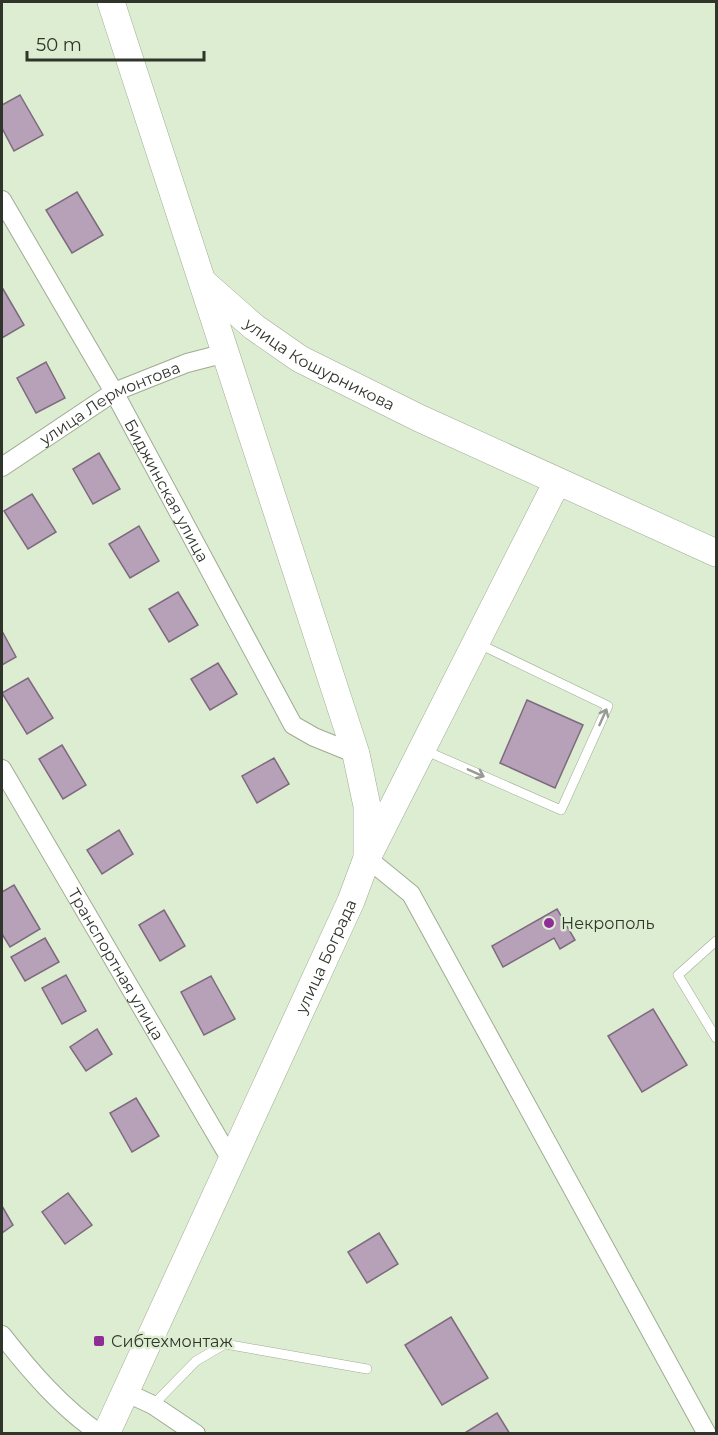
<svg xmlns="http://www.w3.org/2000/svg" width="718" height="1435" viewBox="0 0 718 1435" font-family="Montserrat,sans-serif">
  <rect width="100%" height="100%" fill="#ddedd1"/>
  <g fill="#b7a1b8" stroke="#7e6a7f" stroke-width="1.5">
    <polygon points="20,95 43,135 14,151 2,128 2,105"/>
    <polygon points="77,192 103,235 72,253 46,210"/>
    <polygon points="3,289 24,325 2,338 2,290"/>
    <polygon points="46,362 65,398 36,413 17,378"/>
    <polygon points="99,453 120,489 93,504 73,469"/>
    <polygon points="32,494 56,532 28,549 4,511"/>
    <polygon points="139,526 159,561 130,578 109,544"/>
    <polygon points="178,592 198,625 169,642 149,609"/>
    <polygon points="2,631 16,657 2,665"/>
    <polygon points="218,663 237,694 210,710 191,679"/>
    <polygon points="28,678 53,718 27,734 2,693"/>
    <polygon points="527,700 583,725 555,788 500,763"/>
    <polygon points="62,745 86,785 63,799 39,759"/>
    <polygon points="274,758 289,784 257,803 242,776"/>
    <polygon points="119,830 133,854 102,874 87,850"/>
    <polygon points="14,885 40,929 10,947 2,934 2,892"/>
    <polygon points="557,909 575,940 560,949 554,938 503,967 492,946"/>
    <polygon points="164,910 185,946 160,961 139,925"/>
    <polygon points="45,938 59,962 25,981 11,957"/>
    <polygon points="66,975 86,1011 62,1024 42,988"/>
    <polygon points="211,976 235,1019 204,1035 181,992"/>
    <polygon points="653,1009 687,1065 642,1092 608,1036"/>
    <polygon points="97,1029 112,1054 86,1071 70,1047"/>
    <polygon points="136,1098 159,1136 132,1152 110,1113"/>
    <polygon points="68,1193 92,1225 65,1244 42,1212"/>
    <polygon points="2,1206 13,1225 2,1233"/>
    <polygon points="379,1233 398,1264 367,1283 348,1252"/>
    <polygon points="451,1317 488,1378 442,1405 405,1345"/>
    <polygon points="497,1413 510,1434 463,1434"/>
  </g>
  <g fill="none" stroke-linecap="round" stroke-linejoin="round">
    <defs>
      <g id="service">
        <polyline points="424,750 561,810 608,706 477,643"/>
        <polyline points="716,941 678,975 716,1038"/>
        <polyline points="153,1405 196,1361 225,1344 367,1369"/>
      </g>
      <g id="minor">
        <path id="s1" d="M2,200L114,392L293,725L314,737L356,754"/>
        <path id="s2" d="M2,467L114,392L187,363L226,353"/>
        <path id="s3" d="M2,769L231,1160"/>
        <polyline points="367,858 411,894 707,1434"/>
        <path d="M2,1335C31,1372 61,1407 100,1434"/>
        <polyline points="125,1392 153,1405 196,1434"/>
      </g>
      <g id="secondary">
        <polyline points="111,2 356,754 367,806 367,854"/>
        <path id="s4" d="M205,284L254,327L300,359L419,418L716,553"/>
        <path id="s5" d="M106,1434L351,901L367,858L557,482"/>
      </g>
    </defs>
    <use href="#service" stroke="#9eac93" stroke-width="10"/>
    <use href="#minor" stroke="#9eac93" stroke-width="20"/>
    <use href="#secondary" stroke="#9eac93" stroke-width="28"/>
    <use href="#service" stroke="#fff" stroke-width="9"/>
    <use href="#minor" stroke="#fff" stroke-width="18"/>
    <use href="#secondary" stroke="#fff" stroke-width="27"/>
  </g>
  <defs><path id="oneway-shaft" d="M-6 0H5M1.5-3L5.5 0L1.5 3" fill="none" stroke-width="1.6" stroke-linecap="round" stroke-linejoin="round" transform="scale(1.5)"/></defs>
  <g stroke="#979a95">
    <use href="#oneway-shaft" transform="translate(603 717) rotate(-66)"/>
    <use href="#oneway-shaft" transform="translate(476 773) rotate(24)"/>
  </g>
  <g fill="#8e2d96" stroke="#ddedd1" stroke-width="2">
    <circle cx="549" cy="923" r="6"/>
    <rect x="93" y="1335" width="12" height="12" rx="3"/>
  </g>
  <g text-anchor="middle" stroke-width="5" stroke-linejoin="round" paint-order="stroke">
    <g font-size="16" fill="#2f352b" stroke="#ddedd1">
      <text dy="6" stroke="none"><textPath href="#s4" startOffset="141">улица Кошурникова</textPath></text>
      <text dy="6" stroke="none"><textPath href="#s2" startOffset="126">улица Лермонтова</textPath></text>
      <text dy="6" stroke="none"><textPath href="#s1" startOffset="334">Биджинская улица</textPath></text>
      <text dy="6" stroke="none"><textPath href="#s5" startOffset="526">улица Бограда</textPath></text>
      <text dy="6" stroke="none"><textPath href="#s3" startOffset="226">Транспортная улица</textPath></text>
    </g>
    <g font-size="16" fill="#2f352b" stroke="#ddedd1" text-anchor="start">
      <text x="561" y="929">Некрополь</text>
      <text x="111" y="1347">Сибтехмонтаж</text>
    </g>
  </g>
  <rect width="718" height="1435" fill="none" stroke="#2f352b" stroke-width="6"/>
  <path d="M27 51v9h177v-9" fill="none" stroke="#2f352b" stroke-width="3"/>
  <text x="36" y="51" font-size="18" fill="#2f352b" stroke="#ddedd1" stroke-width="4.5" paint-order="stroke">50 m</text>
</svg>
